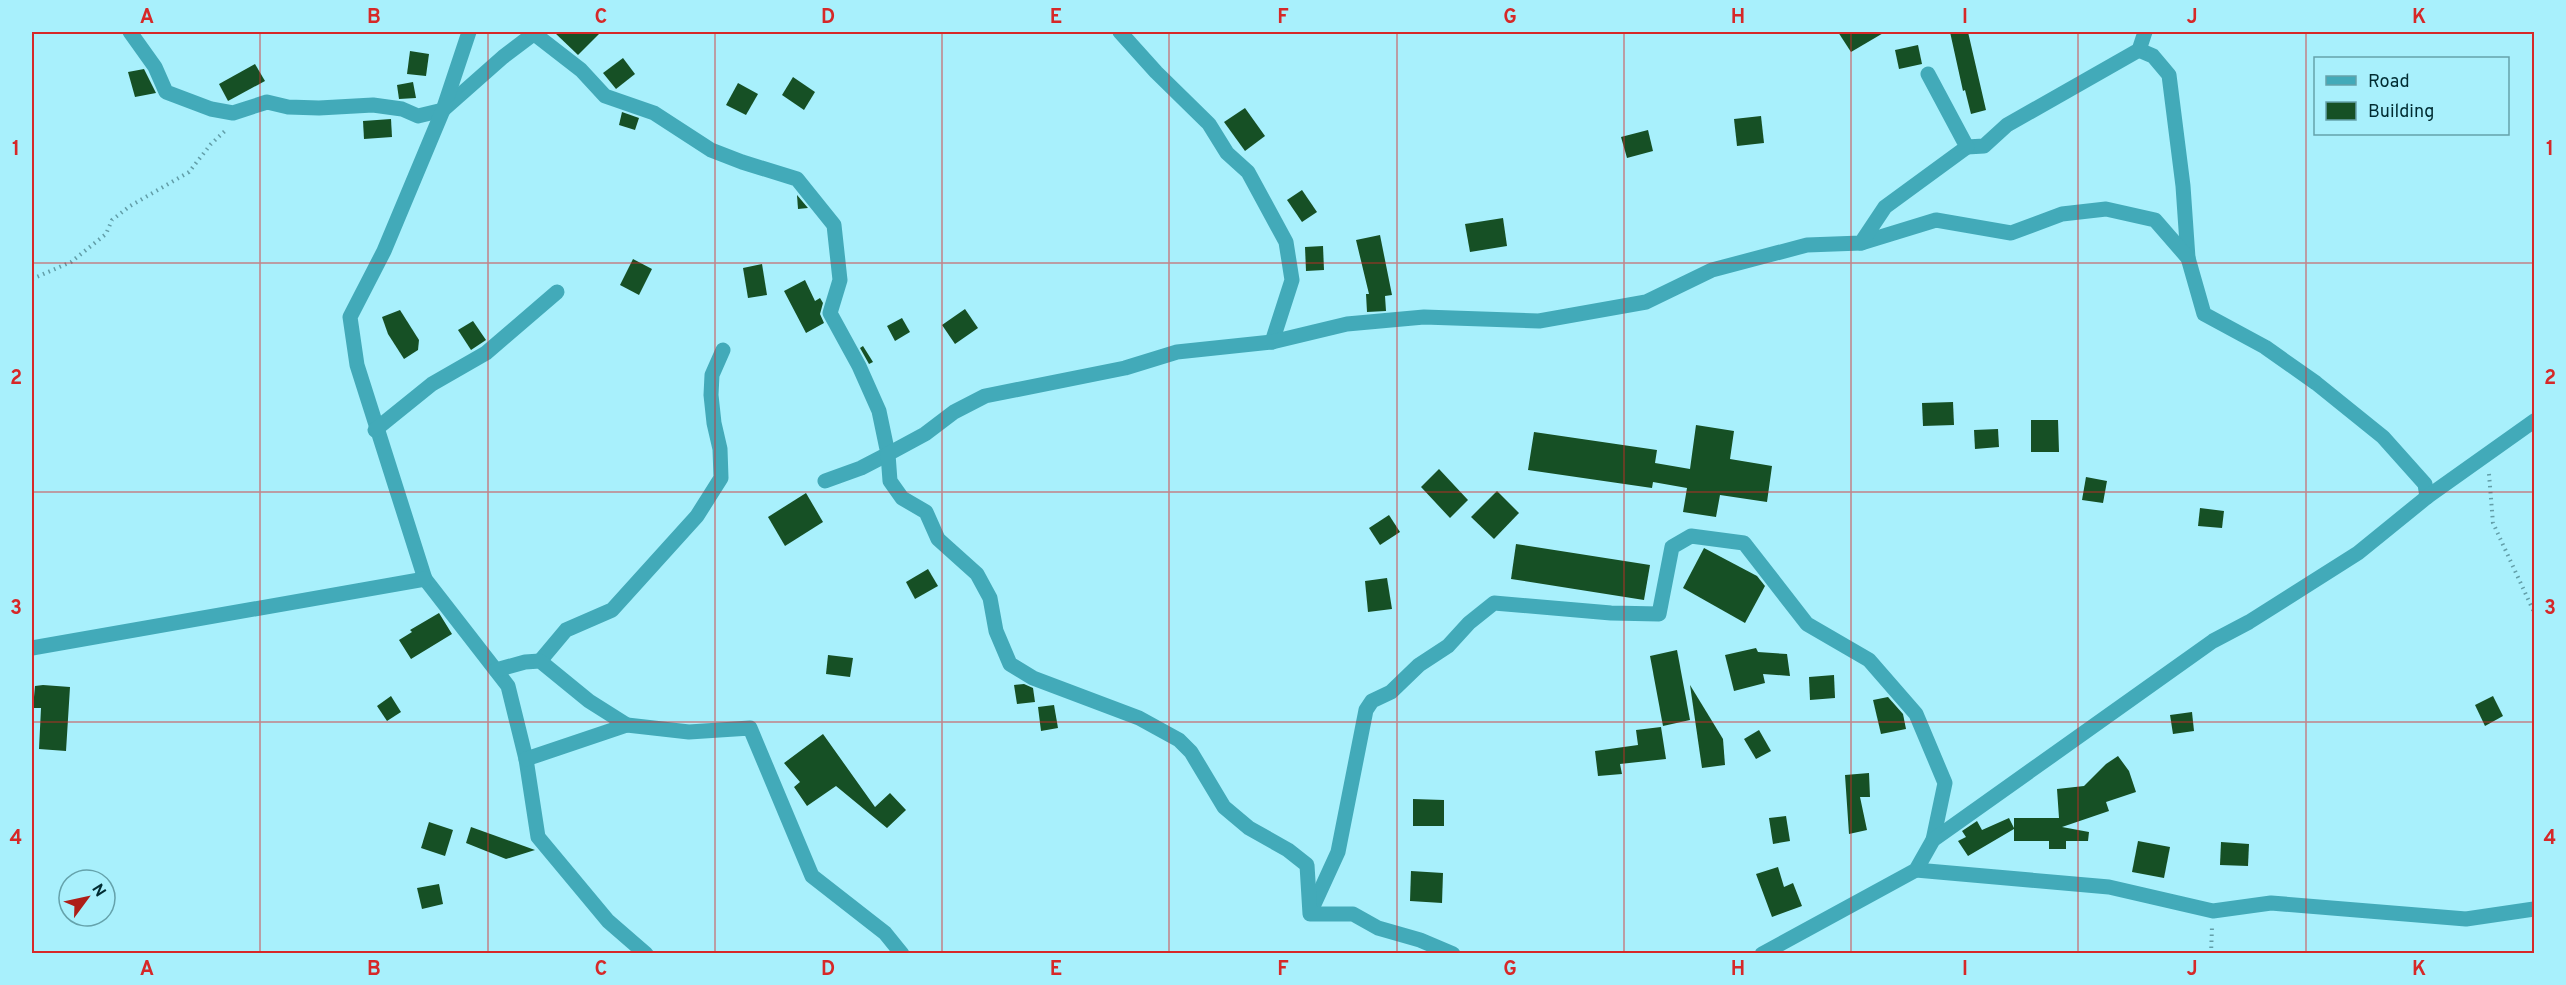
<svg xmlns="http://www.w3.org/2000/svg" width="2566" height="985" viewBox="0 0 2566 985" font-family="Overpass,sans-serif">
  <rect width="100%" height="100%" fill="#a8f0fc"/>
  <g fill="#165025">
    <polygon points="554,32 601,32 578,55"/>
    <polygon points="1838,32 1885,32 1851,52"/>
    <polygon points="1950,32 1968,32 1986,110 1971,114 1965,90 1963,91"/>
    <polygon points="1918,45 1922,64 1899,69 1895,50"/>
    <polygon points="410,51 429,54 426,76 407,74"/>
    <polygon points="623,58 635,74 616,89 603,73"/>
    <polygon points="255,64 265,81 228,101 219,84"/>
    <polygon points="144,69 156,93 135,97 128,72"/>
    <polygon points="793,77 815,92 804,110 782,95"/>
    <polygon points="413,82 416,98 399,99 397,85"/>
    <polygon points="738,83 758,94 746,115 726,105"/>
    <polygon points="1245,108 1265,136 1245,151 1224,122"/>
    <polygon points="622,112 639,118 635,130 619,125"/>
    <polygon points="1761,116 1764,143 1737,146 1734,119"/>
    <polygon points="391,119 392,137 364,139 363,121"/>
    <polygon points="1648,130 1653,151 1627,158 1621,137"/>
    <polygon points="1302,190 1317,212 1302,222 1287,200"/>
    <polygon points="797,195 808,208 798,209"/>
    <polygon points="1503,218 1507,246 1470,252 1465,224"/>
    <polygon points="1380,235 1392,295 1385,296 1386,311 1367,312 1366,294 1369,294 1356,240"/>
    <polygon points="1323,246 1324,270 1306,271 1305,247"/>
    <polygon points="633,259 652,269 639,295 620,285"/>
    <polygon points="762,264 767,295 748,298 743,268"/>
    <polygon points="805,280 815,301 820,298 823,303 820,314 824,323 806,333 784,291"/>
    <polygon points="965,309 978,328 955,344 942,325"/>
    <polygon points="400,310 419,340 418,350 404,359 388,334 382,317"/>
    <polygon points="902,318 910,332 895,341 887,326"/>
    <polygon points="473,321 486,340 471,350 458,330"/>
    <polygon points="863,346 873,362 869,364 860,348"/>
    <polygon points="1953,402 1954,425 1923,426 1922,403"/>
    <polygon points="2031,420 2058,420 2059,452 2031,452"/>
    <polygon points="1696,425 1734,431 1730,459 1772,466 1767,502 1720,495 1716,517 1683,512 1687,488 1653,482 1652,488 1528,470 1534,432 1657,450 1655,463 1690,469"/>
    <polygon points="1998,429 1999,447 1975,449 1974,430"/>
    <polygon points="1439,469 1468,500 1450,518 1421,487"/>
    <polygon points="2086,477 2107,481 2103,503 2082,500"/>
    <polygon points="1497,491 1519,513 1494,539 1471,517"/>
    <polygon points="806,493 823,522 785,546 768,517"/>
    <polygon points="2200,508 2224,511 2222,528 2198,526"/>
    <polygon points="1389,515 1400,532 1380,545 1369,528"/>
    <polygon points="1516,544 1650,565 1644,600 1511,579"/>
    <polygon points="1704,548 1757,576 1765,586 1745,623 1683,588"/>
    <polygon points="928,569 938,586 915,599 906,582"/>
    <polygon points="1387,578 1392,609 1368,612 1365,581"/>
    <polygon points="439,613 452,634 411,659 399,640 412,632 410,630"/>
    <polygon points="1756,648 1758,652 1787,654 1790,676 1763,674 1765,683 1734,691 1725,655"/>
    <polygon points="1677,650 1690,720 1663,726 1650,656"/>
    <polygon points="828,655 853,658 850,677 826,674"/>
    <polygon points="1834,675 1835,698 1810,700 1809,677"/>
    <polygon points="1024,684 1033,688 1035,702 1017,704 1014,685"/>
    <polygon points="43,685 70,687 66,751 39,749 41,708 33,708 35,686"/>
    <polygon points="1690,685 1723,739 1725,765 1702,768"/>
    <polygon points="391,696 401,712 387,721 377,706"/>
    <polygon points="2493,696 2503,716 2485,726 2475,705"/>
    <polygon points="1888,697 1903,714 1906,729 1881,734 1873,700"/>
    <polygon points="1054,705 1058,728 1041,731 1038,707"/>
    <polygon points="2192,712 2194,731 2173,734 2170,715"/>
    <polygon points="1661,727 1666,759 1620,764 1622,774 1598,776 1595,751 1638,745 1636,730"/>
    <polygon points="1759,730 1771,751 1756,759 1744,739"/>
    <polygon points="823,734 875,807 890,793 906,810 887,828 836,786 807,806 794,787 800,782 784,763"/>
    <polygon points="2118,756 2129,771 2136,792 2106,802 2109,811 2062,827 2089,832 2088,841 2066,841 2066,849 2049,849 2049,841 2014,841 2014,829 1968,856 1958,841 1966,837 1962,831 1977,821 1982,830 2009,818 2014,828 2014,818 2059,818 2057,789 2084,786 2106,764"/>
    <polygon points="1869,773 1870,797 1860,797 1867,830 1849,834 1845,775"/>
    <polygon points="1413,799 1444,800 1444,826 1413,826"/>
    <polygon points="1786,816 1790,841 1773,844 1769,818"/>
    <polygon points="429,822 453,830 445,856 421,848"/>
    <polygon points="471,827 535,850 506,859 466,843"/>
    <polygon points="2138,841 2170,847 2164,878 2132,872"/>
    <polygon points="2221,842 2249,844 2248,866 2220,865"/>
    <polygon points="1778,867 1784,887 1793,883 1802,906 1772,917 1756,874"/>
    <polygon points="1411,871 1443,873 1442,903 1410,901"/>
    <polygon points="439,884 443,904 422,909 417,888"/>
  </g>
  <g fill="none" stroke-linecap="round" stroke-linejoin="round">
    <g stroke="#629ea8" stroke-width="4" stroke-dasharray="1.5 4.5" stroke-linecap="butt">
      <polyline points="32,279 71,262 106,234 112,220 130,206 189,172 211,144 227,129"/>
      <polyline points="2489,474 2493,523 2534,612"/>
      <polyline points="2211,954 2212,927"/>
    </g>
    <g stroke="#42aab9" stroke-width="15">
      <polyline points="130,32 155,67 166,92 211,109 233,113 267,102 288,107 319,108 373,105 402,109 418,116 443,110 503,57 536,32"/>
      <polyline points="469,32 443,110 384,251 350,317 357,365 425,579 508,686 526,759 538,837 608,921 646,954"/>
      <polyline points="532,32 581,70 605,96 654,113 711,150 742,162 797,179 834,225 840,280 830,313 859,366 879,411 888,454 861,468 825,481"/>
      <polyline points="1120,32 1156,72 1209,124 1227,153 1248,172 1286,242 1292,280 1272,342"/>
      <polyline points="2139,50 2153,56 2169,75 2183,186 2188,258"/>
      <polyline points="1967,147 1984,146 2007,125 2139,50 2145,32"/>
      <polyline points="1861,243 1936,220 2011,233 2062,214 2106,209 2155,220 2188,258 2204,314 2265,347 2316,383 2383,437 2425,484 2427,497"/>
      <polyline points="375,430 432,384 486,353 557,292"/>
      <polyline points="32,648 425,579"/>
      <polyline points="540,661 566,630 612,610 697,516 721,478 720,449 714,423 711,395 712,375 723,350"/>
      <polyline points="496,670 525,662 540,661 589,701 627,725"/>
      <polyline points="526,759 627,725 689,732 750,728 812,876 885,933 902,954"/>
      <polyline points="1916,870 2109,887 2213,911 2271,903 2466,919 2534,909"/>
      <polyline points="1311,911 1338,852 1366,710 1372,701 1391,692 1419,665 1448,646 1469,623 1494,603 1611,613 1659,614 1672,547 1691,536 1744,543 1807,624 1869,660 1916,714 1945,783 1933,840"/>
      <polyline points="1453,954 1420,940 1378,928 1353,914 1310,914 1307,865 1288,850 1249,828 1224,807 1191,752 1179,740 1139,718 1033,678 1010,664 996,631 990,598 977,574 938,539 926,512 902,498 890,481 888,454 925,434 954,412 985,396 1125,368 1177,352 1272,342 1347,324 1424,317 1539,321 1646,302 1712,270 1807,245 1861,243 1885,207 1967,147 1928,74"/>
      <polyline points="1762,954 1916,870 1933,840 2213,641 2249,622 2358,553 2427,497 2534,421"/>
    </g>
  </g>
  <path fill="none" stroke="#d62828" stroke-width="1.5" stroke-opacity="0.55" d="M260,32V954M488,32V954M715,32V954M942,32V954M1169,32V954M1397,32V954M1624,32V954M1851,32V954M2078,32V954M2306,32V954M32,263H2534M32,492H2534M32,722H2534"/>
  <rect width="2566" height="985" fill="none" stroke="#a8f0fc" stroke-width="66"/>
  <rect x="2314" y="57" width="195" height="78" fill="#a8f0fc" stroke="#65a2ab" stroke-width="1.5"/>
  <rect x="2326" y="76" width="30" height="9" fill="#42aab9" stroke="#65a2ab" stroke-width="1.5"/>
  <text x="2368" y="87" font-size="18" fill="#012c32">Road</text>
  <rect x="2326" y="102" width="30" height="18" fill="#165025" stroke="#65a2ab" stroke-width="1.5"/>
  <text x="2368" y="117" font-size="18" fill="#012c32">Building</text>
  <g transform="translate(87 898) rotate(57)"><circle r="28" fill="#a8f0fc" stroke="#65a2ab" stroke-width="1.5"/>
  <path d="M0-4.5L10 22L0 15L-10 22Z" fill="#ae1e18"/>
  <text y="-9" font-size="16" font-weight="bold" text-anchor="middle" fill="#012c32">N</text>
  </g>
  <rect x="33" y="33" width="2500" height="919" fill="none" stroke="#d62828" stroke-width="2"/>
  <g font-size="20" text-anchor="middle" font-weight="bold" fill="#d62828">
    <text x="147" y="23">A</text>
    <text x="374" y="23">B</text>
    <text x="601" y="23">C</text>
    <text x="828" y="23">D</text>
    <text x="1056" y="23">E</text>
    <text x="1283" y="23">F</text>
    <text x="1510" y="23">G</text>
    <text x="1738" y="23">H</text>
    <text x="1965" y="23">I</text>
    <text x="2192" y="23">J</text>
    <text x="2419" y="23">K</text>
    <text x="16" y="155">1</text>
    <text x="2550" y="155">1</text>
    <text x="16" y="384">2</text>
    <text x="2550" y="384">2</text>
    <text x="16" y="614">3</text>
    <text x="2550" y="614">3</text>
    <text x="16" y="844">4</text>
    <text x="2550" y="844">4</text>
    <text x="147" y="975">A</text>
    <text x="374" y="975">B</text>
    <text x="601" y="975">C</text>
    <text x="828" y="975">D</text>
    <text x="1056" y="975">E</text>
    <text x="1283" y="975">F</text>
    <text x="1510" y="975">G</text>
    <text x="1738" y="975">H</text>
    <text x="1965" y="975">I</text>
    <text x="2192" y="975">J</text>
    <text x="2419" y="975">K</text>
  </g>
</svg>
